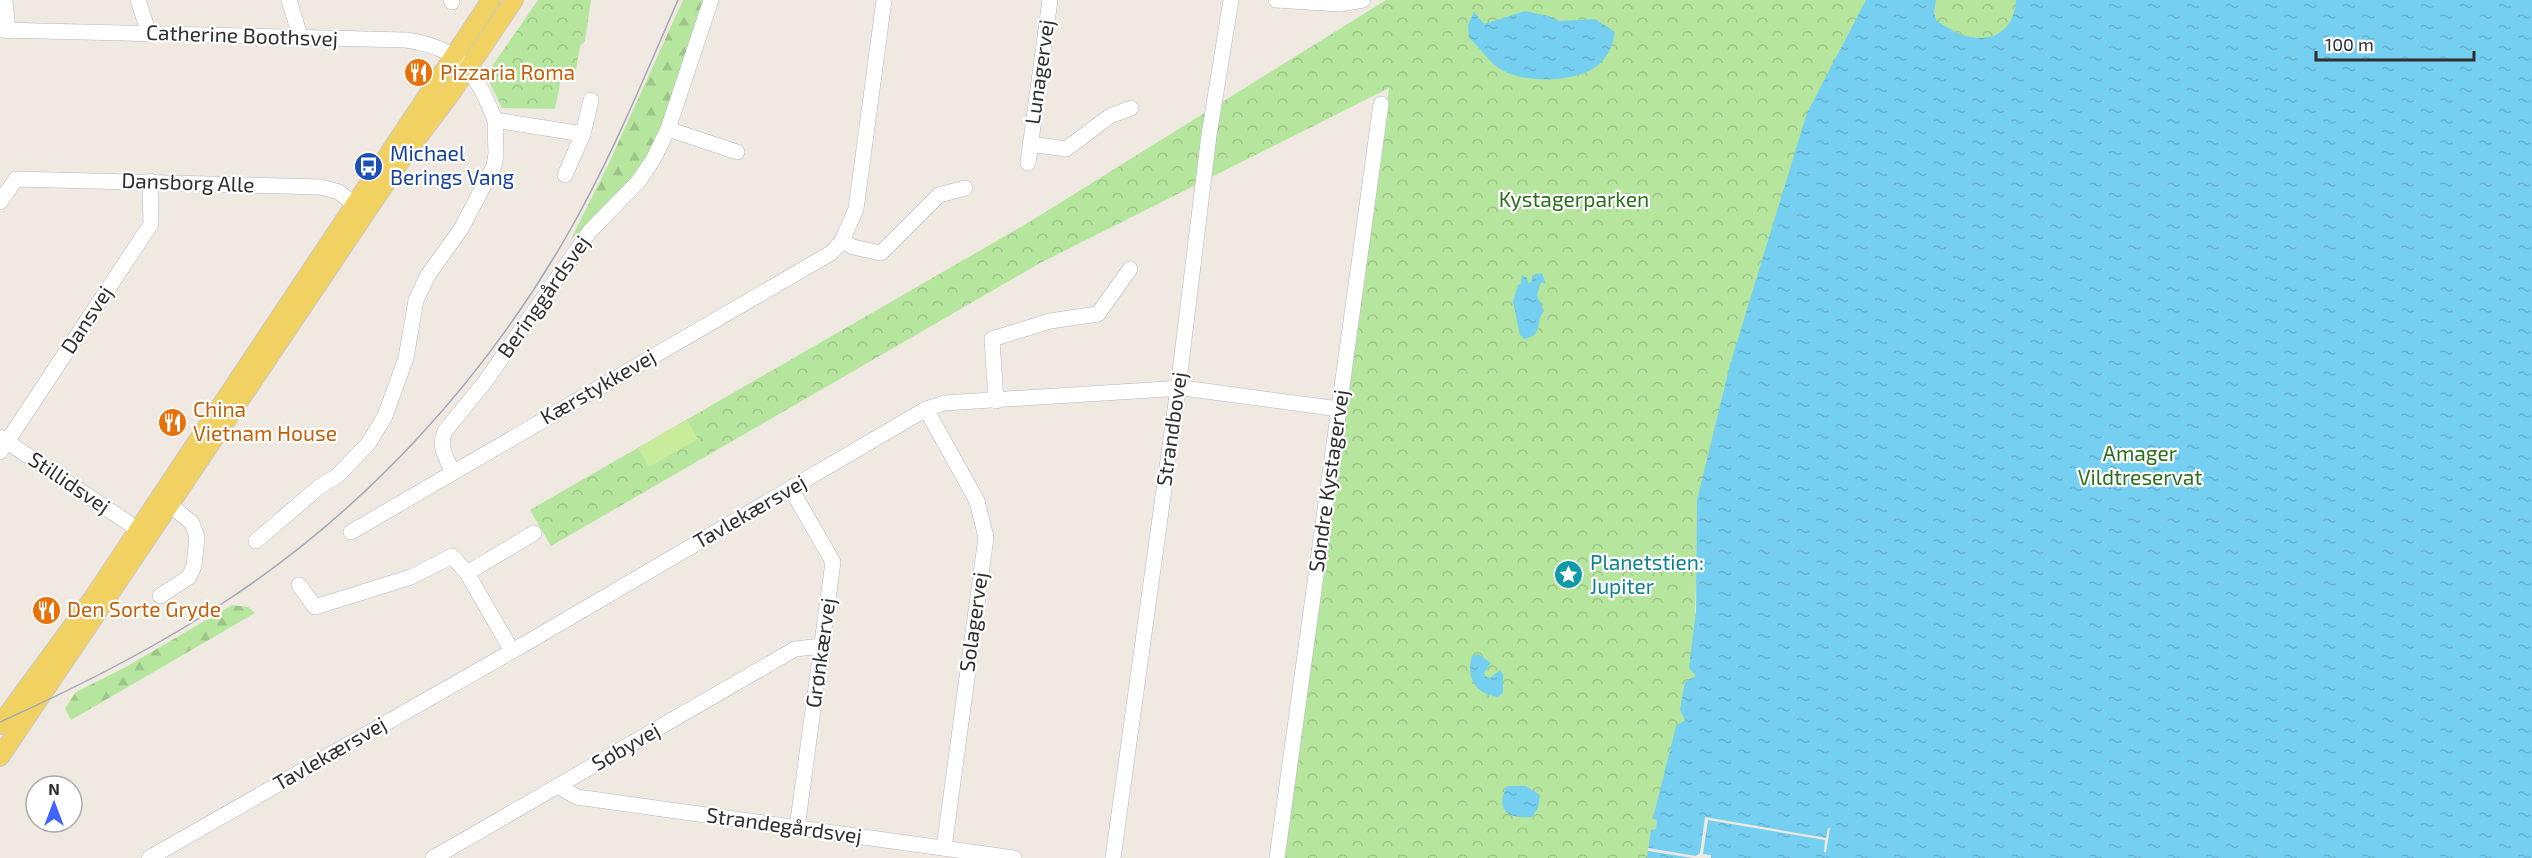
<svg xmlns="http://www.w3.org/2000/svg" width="2532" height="858" viewBox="0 0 2532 858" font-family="'Exo 2',sans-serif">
  <defs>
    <pattern id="forest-firs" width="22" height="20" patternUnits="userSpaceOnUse" patternTransform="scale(1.5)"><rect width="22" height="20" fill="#b6e59e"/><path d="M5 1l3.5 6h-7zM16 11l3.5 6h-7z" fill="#9dc588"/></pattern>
    <pattern id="park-crowns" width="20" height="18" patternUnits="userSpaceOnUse" patternTransform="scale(1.5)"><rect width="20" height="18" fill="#b6e59e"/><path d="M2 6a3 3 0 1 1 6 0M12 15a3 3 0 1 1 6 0" fill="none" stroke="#9dc588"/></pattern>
    <pattern id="water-ripples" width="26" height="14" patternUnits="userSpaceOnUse" patternTransform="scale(1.5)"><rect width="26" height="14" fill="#75cff0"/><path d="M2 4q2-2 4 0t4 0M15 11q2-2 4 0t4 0" fill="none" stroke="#66b2ce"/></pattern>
  </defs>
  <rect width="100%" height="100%" fill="#efe9e1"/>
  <g fill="url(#forest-firs)">
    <polygon points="683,0 705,0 661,133 642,168 602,208 585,230 571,239 609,163"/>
    <polygon points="232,605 248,607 255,613 71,720 65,708 76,692 124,668"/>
  </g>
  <g fill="url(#park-crowns)" fill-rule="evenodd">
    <polygon points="538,0 591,0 585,41 580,46 575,75 562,74 555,109 502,108 486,75"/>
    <path d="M1386,0H1868L1820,91L1882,1L1877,0H2532V858H1285L1389,88L1040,263L551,546L530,510L1026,224ZM1696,588L1712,606L1695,614Z"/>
  </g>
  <polygon fill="#c9ec9a" points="687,420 698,439 649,467 638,448"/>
  <g fill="url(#water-ripples)">
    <path d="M1866,0H1936L1934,13L1937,21C1945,26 1954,32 1962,35C1992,44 2014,32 2016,0H2532V858H1647L1651,830L1656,829L1657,821L1653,818L1676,726L1685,720L1680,710L1685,682L1696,676L1689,668L1696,610L1697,500L1730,365L1807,113Z"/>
    <path d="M1525,11L1548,16L1559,21L1595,19L1615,32C1613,43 1610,53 1602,61C1585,83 1525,84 1502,70C1489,63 1481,48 1469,38L1468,25L1474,12L1484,24Z"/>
    <path d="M1542,273L1546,284L1541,282L1537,295L1544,311C1534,322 1545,335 1524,339L1520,335L1513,302L1518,285L1521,284L1522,275L1527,278L1529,284L1532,281V276Z"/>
    <path d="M1478,654L1491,663L1484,673L1485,676L1490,678L1500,670L1503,674V693L1498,697C1475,694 1466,678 1472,656Z"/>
    <path d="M1507,786H1526L1540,795L1538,808L1532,817C1509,819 1494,811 1507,786Z"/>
  </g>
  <polygon fill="#efe9e1" points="1705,817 1826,838 1828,828 1830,828 1826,852 1824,852 1825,840 1708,820 1703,854 1711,855 1711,858 1693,858 1648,851 1648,848 1696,856 1700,853"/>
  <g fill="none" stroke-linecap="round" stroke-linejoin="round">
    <defs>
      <g id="minor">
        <polyline points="5,0 8,31"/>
        <polyline points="138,0 149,34"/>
        <polyline points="289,0 301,39"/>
        <polyline points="451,0 452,2"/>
        <polyline points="1276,0 1340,4 1363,0"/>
        <path d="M0,30L406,40C461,48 475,71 495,120L583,134"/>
        <polyline points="668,129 737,152"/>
        <polyline points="1030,144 1066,149 1110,116 1131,108"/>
        <polyline points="1028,163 1050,0"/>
        <polyline points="565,175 583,134 591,100"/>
        <polyline points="0,202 16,179 321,187 339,192 355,205"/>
        <polyline points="842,241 853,247 881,253 939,195 965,188"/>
        <polyline points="996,401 992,339 1050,321 1098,314 1130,269"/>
        <polyline points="926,409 977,501 986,537 944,848"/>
        <polyline points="0,437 139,530"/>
        <polyline points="0,452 151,224 150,181"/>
        <path d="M452,471C446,456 438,447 445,431L485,382L590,231L638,182L653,160L668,129L711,0"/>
        <polyline points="791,489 833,562 797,828"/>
        <polyline points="351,532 831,253 842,241 856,209 884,0"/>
        <polyline points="256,541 319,487 337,476 368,444 385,416 406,358 416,300 428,275 461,229 494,166 496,154 495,120"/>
        <polyline points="299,585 315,607 411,577 452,556 467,573"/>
        <polyline points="160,596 189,577 194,566 197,537 192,523 170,505"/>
        <polyline points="512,651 467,573 534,533"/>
        <polyline points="558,786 577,797 1014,858"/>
        <polyline points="149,858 528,642 926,409 944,403 1183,388 1339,409"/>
        <polyline points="433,858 795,649 822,646"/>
        <polyline points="1113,858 1178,388 1209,135 1231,0"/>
        <polyline points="1277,858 1381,104"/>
      </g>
      <g id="major">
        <polyline points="0,725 93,598 491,0"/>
        <polyline points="0,757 404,156 452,92 514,0"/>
      </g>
    </defs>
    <use href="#minor" stroke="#b4b7c1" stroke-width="16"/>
    <use href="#major" stroke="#c9c9c9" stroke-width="20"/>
    <use href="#minor" stroke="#fff" stroke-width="15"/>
    <use href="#major" stroke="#f2d163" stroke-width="18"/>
    <path stroke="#a3a6b8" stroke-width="1.5" d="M0,722C78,687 154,649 226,601C366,509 483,381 566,237C610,161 643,80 678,0"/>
  </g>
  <defs>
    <symbol id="restaurant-disc" viewBox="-11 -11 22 22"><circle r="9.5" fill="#e8710a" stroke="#fff"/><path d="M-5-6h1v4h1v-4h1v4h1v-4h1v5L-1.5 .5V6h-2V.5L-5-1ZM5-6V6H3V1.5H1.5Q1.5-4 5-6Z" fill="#fff"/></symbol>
    <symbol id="bus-disc" viewBox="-11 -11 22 22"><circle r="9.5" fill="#1a4fb4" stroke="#fff"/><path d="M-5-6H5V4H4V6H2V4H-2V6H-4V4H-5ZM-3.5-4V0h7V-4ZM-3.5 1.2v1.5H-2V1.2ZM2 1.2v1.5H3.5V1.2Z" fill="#fff"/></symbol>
    <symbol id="sight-disc" viewBox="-11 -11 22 22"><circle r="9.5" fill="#0f9aa8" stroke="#fff"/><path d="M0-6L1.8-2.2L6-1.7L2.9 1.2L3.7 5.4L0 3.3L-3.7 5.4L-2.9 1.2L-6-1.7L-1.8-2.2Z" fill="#fff"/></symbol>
  </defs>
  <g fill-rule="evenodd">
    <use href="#restaurant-disc" x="402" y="56" width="33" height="33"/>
    <use href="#bus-disc" x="352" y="150" width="33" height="33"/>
    <use href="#restaurant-disc" x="156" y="406" width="33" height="33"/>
    <use href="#sight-disc" x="1552" y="558" width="33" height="33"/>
    <use href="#restaurant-disc" x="30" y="594" width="33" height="33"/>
  </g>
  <g text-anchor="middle" stroke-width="4.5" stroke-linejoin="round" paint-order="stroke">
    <g font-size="21" fill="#2e2e2e" stroke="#fff">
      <text transform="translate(242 36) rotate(2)" y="7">Catherine Boothsvej</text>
      <text transform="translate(1040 72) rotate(-82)" y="7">Lunagervej</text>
      <text transform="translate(188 183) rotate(2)" y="7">Dansborg Alle</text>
      <text transform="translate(544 297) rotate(-55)" y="7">Beringgårdsvej</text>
      <text transform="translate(87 320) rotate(-57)" y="7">Dansvej</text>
      <text transform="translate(598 387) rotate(-30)" y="7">Kærstykkevej</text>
      <text transform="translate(1172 429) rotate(-82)" y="7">Strandbovej</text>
      <text transform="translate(1329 481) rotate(-82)" y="7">Søndre Kystagervej</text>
      <text transform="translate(69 483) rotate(34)" y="7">Stillidsvej</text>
      <text transform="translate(750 512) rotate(-30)" y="7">Tavlekærsvej</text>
      <text transform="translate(974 622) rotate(-82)" y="7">Solagervej</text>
      <text transform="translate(821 653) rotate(-82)" y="7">Grønkærvej</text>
      <text transform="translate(626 747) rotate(-30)" y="7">Søbyvej</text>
      <text transform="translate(330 754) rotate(-30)" y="7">Tavlekærsvej</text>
      <text transform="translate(784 826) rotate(8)" y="7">Strandegårdsvej</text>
    </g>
    <g font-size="21" fill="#c56008" stroke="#fff" text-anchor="start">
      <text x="440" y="80">Pizzaria Roma</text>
      <text x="193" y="417">China<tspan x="193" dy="24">Vietnam House</tspan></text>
      <text x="67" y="617">Den Sorte Gryde</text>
    </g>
    <g font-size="21" fill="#164399" stroke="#fff" text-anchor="start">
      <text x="390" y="161">Michael<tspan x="390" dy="24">Berings Vang</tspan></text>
    </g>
    <g font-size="21" fill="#2c6e1b" stroke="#fff">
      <text x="1574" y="207">Kystagerparken</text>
      <text x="2140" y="461">Amager<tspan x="2140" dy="24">Vildtreservat</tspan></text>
    </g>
    <g font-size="21" fill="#0d838f" stroke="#fff" text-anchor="start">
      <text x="1590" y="570">Planetstien:<tspan x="1590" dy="24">Jupiter</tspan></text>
    </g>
  </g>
  <g transform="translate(54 804)"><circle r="28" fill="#ffffff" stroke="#ababab" stroke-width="1.5"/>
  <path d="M0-4.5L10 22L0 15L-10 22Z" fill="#4264fb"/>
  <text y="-9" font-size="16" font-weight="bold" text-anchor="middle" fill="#2e2e2e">N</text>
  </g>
  <path d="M2316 51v9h158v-9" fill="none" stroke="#2e2e2e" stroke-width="3"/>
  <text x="2325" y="51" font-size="18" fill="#2e2e2e" stroke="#ffffff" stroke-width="4.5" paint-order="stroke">100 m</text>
</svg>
